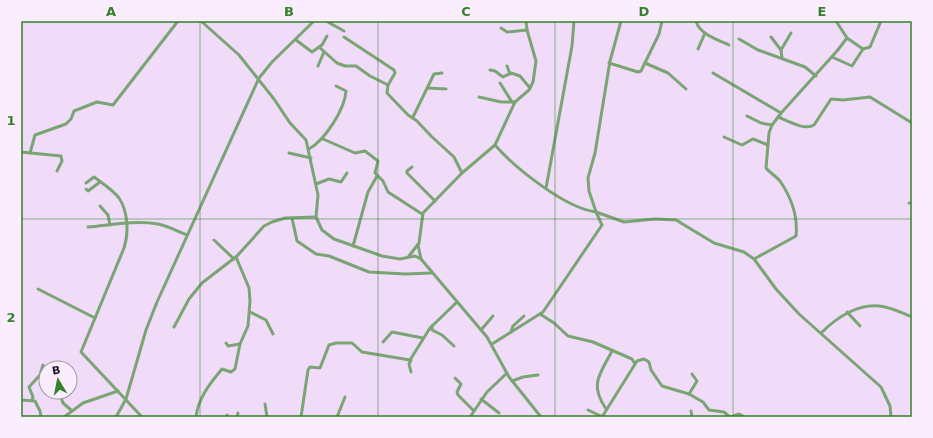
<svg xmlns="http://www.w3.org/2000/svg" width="933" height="438" viewBox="0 0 933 438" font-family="'DejaVu Sans',sans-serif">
  <rect width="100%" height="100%" fill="#f0dcf8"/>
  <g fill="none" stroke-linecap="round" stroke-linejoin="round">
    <g stroke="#7ba475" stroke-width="3">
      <polyline points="201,21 239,55 274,99 290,123 306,140 318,195 316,217 322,230 334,239 382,256 400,259 415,256 421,259 487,337 509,377 541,417"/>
      <polyline points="326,21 344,31"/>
      <polyline points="621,21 610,61 595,153 588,178 589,191 596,212 624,222 655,219 676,220 714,243 744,252 754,259 776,289 799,314 881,387 890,406 891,417"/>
      <path d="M696,21C699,34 718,40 729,45"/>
      <polyline points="501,28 507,32 527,30"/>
      <polyline points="344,37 394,70 395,73 388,85 387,93 408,115 417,121 431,136 454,157 462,173 423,213 419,243 409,256"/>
      <polyline points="771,37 781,50 782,58"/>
      <polyline points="847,38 863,49"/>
      <polyline points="739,39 758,50 805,67 816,76"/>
      <polyline points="296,40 312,52 322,45 327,36"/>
      <polyline points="319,47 337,63 345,66 356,66 370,76 388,85"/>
      <polyline points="698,49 705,33"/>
      <polyline points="781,50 791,33"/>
      <polyline points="832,57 852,66 863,49 870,47 881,21"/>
      <polyline points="609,63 638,72 641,71 659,34 662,21"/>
      <polyline points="645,63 668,73 686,89"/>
      <polyline points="318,66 324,52"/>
      <polyline points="507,66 510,74"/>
      <polyline points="490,70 495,71 503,77 511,73 520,76 530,88"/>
      <polyline points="713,73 781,113"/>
      <polyline points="500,83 512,102"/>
      <polyline points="428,88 446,89"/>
      <polyline points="479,97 501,102 515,102"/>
      <polyline points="747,116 761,123 772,125"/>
      <polyline points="413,117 434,74 442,73"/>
      <path d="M778,117C788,121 805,131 814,125L831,99L843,100L870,97L912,123"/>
      <polyline points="724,137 742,145 753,139 768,145"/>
      <polyline points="323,139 355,153 365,151 378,161 375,173 383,181 388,192 422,214"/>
      <polyline points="495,145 515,102 529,90 533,82 536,61 527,30 526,21"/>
      <path d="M309,149C325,140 345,109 346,91L336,86"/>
      <polyline points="21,152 61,156 62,161 57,171"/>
      <polyline points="30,153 35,135 66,124 71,119 74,111 97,102 113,105 178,21"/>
      <polyline points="289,153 311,158"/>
      <polyline points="412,167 407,171 407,173 435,201"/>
      <path d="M462,173L495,145C515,168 565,208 596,212L602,225L543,312L492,344"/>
      <path d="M86,183L94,177C102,183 113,190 119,198C128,211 129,233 124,248L81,352L142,417"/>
      <polyline points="316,184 329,179 341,182 347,173"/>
      <polyline points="546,188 572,46 574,21"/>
      <polyline points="86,189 88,191 100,182"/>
      <polyline points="909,203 912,203"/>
      <polyline points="100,206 108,215 110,225"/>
      <polyline points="292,218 297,241 316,254 329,256 369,272 405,274 432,273"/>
      <path d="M88,227C111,225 135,220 158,224C168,226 177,231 187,235"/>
      <polyline points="214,240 234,259"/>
      <polyline points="418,245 421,259"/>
      <polyline points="353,246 368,192 377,176"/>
      <path d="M754,259L796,236C798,216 791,197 780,181C776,176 770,173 766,168L769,133L772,125L782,112L837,51L847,38L836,21"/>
      <polyline points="38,289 95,318"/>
      <polyline points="250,312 266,320 273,334"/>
      <polyline points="847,312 860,326"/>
      <polyline points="540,314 554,323 568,336 593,342 632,359 635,364"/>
      <polyline points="432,326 432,330 442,335 454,346"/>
      <polyline points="174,327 189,299 202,283 237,256 264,226 272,222 285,218 316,217"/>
      <polyline points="481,330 493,316"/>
      <polyline points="511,332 513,326 524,316"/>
      <path d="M821,333C837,317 861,301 885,307C894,309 903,313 912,317"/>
      <polyline points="383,342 392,332 423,338"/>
      <polyline points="226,343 228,346 240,344"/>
      <polyline points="411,360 409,364 411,372"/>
      <polyline points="455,378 461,384 457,392 458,395 474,411"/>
      <polyline points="512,381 523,377 538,375"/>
      <polyline points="689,394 703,402 709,410 724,412 730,417"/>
      <polyline points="60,395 63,403 71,410"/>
      <polyline points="481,399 499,413"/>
      <polyline points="21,400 35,401 40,411 41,417"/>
      <polyline points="32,400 33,397 29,387 40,375 43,365"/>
      <polyline points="265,404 267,417"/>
      <path d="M606,409C589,384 600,374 612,351"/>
      <polyline points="588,410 603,417"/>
      <polyline points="691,411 692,417"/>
      <polyline points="227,415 227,417"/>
      <polyline points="64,417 83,403 118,391"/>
      <polyline points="116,417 126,399 146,330 157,302 259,78 272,62 314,21"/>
      <path d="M196,417C198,398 211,382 222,369L231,372L235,369L240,344L248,326L250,301L249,288L236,257"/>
      <polyline points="237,417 238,413"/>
      <polyline points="301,417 308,370 310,367 320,368 329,345 336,343 352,343 362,352 410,360 430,328 457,302"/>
      <polyline points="337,417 345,397"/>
      <polyline points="470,417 487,392 507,373"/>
      <polyline points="602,417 637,361 644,359 649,362 651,370 662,386 689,394 697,381 692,374"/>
      <polyline points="731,417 739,414 745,417"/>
    </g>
  </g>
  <path fill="none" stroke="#34812a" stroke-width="1" stroke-opacity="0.55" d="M200,21V417M378,21V417M555,21V417M733,21V417M21,219H912"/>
  <rect width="933" height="438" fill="none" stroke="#f9edfe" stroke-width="44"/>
  <g transform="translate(58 380) rotate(350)"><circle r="19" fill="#f9edfe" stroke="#a197a5"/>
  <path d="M0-3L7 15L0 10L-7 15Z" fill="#34812a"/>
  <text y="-6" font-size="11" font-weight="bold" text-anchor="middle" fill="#1d1720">B</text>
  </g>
  <rect x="22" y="22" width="889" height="394" fill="none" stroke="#34812a" stroke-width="1.5"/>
  <g font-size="13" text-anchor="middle" font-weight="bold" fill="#34812a">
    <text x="111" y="16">A</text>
    <text x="289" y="16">B</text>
    <text x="466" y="16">C</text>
    <text x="644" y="16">D</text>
    <text x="822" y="16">E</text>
    <text x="11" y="125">1</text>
    <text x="11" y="322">2</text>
  </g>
</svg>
